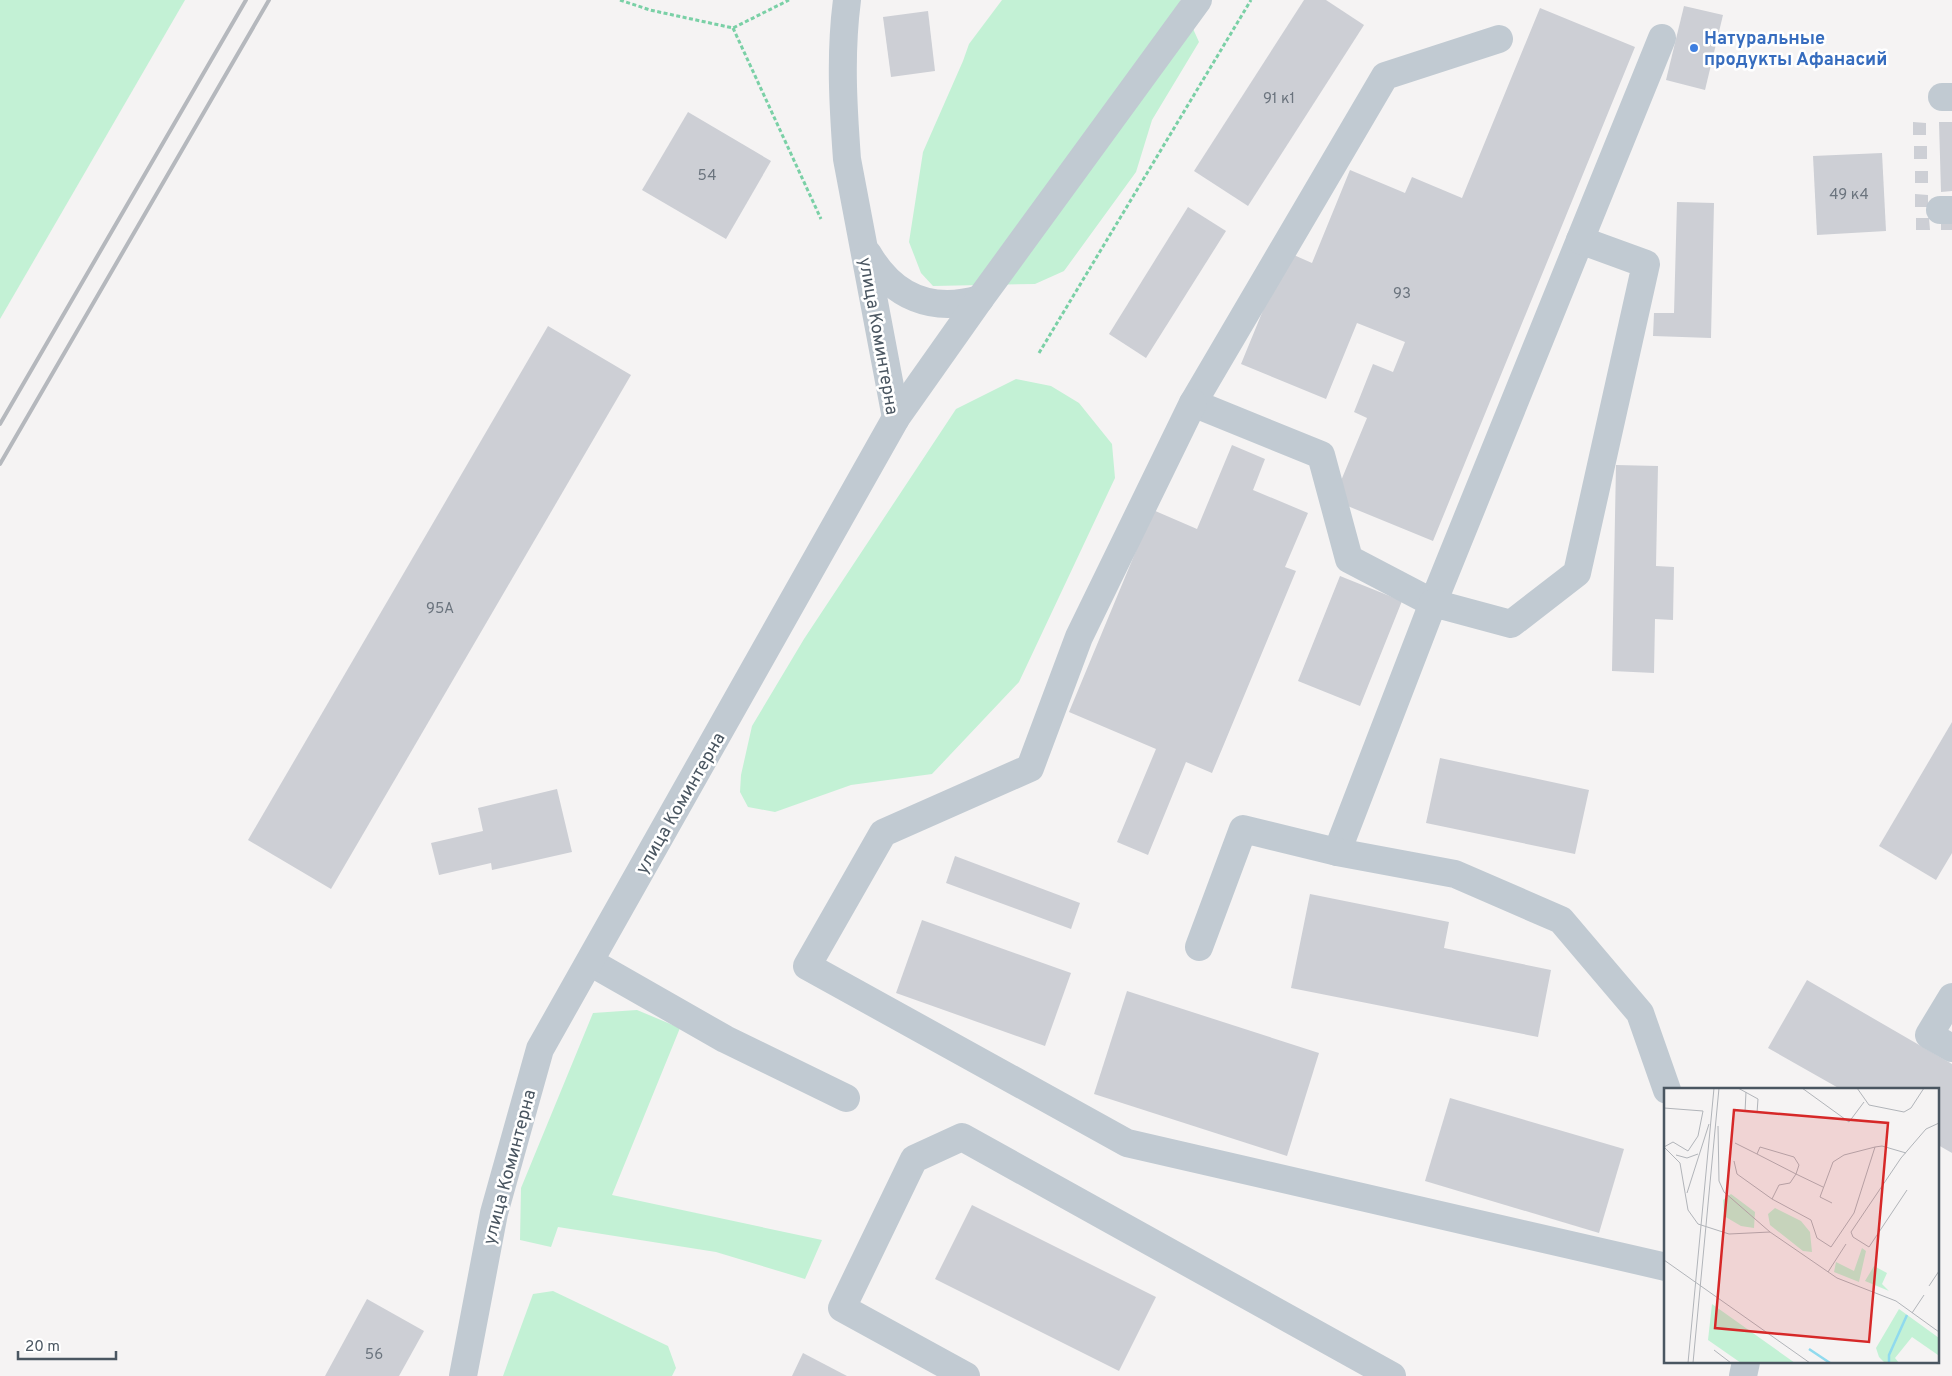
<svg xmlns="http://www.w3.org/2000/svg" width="1952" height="1376" viewBox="0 0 1952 1376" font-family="Overpass,sans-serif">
  <rect width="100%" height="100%" fill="#f5f3f3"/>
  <g fill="#c3f1d5">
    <polygon points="0,0 185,0 0,319"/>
    <polygon points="1002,0 1180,0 1199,42 1152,120 1136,172 1064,271 1035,284 933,286 921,273 909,242 923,152 963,61 969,44"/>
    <polygon points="1016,379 1051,386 1079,403 1112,444 1115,478 1019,682 932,774 851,785 775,812 748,807 740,792 741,775 752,726 804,639 956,409"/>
    <polygon points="637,1010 680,1028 612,1195 822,1240 805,1279 716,1252 558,1227 551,1247 520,1240 521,1188 593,1013"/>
    <polygon points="553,1291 668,1346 676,1368 672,1376 503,1376 533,1294"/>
  </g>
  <g fill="#cdcfd5">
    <polygon points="1304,0 1326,0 1364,25 1248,206 1194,171"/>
    <polygon points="1684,6 1723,15 1705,90 1666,80"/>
    <polygon points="1540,8 1635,47 1433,541 1333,500 1367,418 1354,412 1373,364 1393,372 1405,342 1357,323 1326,399 1241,364 1287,252 1312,263 1350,170 1405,193 1412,177 1462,198"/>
    <polygon points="928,11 935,71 891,77 883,17"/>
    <polygon points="688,112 771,161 726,239 642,190"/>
    <polygon points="1913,122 1926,123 1926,135 1913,135"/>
    <polygon points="1939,122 1952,122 1952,191 1941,192"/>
    <rect x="1914" y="146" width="13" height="13"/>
    <polygon points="1882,153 1886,231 1817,235 1813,156"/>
    <rect x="1915" y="171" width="13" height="12"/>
    <polygon points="1915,194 1928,195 1928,207 1915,207"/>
    <polygon points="1677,202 1714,203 1711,338 1653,336 1654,313 1674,313"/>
    <polygon points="1188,207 1226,231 1146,358 1109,334"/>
    <polygon points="1916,218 1929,218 1930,230 1916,230"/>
    <rect x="1941" y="218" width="11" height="12"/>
    <polygon points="548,326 631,375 331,889 248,840"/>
    <polygon points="1232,445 1265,459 1253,490 1308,513 1285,567 1296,571 1212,773 1186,762 1148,855 1117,842 1156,749 1069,712 1153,510 1197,529"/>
    <polygon points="1616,465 1658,466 1656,566 1674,567 1673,620 1655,619 1654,673 1612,671"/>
    <polygon points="1340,576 1402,601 1360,706 1298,681"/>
    <polygon points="1952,722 1952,853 1936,880 1879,846"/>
    <polygon points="1440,758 1589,790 1575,854 1426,823"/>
    <polygon points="557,789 572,852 492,870 491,863 439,875 431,843 483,831 478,808"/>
    <polygon points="955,856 1080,903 1071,929 946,883"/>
    <polygon points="1310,894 1449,922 1444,948 1551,970 1538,1037 1291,988"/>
    <polygon points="922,920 1071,973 1045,1046 896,993"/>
    <polygon points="1807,980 1952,1064 1952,1153 1938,1145 1938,1090 1842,1090 1768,1048"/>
    <polygon points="1127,991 1319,1053 1287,1156 1094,1094"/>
    <polygon points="1450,1098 1624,1149 1599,1233 1425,1181"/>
    <polygon points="972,1205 1156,1297 1119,1371 935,1279"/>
    <polygon points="367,1299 424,1331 399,1376 325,1376"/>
    <polygon points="803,1353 847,1376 792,1376"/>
  </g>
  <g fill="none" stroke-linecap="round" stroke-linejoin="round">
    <g stroke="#7ad0a6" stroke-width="3" stroke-dasharray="4 2.5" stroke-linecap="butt">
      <polyline points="620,0 650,10 733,28 789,0"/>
      <polyline points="733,28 821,219"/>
      <polyline points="1039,353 1251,0"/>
    </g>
    <g stroke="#c1cad2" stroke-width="28">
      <path d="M847,0C840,54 843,105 847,159L896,418"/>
      <polyline points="1499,39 1385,76 1193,403 1321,455 1349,559 1433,603 1580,240"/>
      <polyline points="1942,97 1952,97"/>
      <polyline points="1940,210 1952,210"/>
      <path d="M868,254C893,297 932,313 980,299"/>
      <polyline points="1193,403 1079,637 1030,768 883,833 807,966 1127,1143 1666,1267"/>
      <polyline points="1337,852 1433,603 1511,624 1577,573 1646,264 1580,240 1662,38"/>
      <polyline points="1199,947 1243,829 1337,852 1455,874 1561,920 1640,1013 1667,1090"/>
      <polyline points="590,962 725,1039 846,1098"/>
      <polyline points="1952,997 1929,1035 1952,1048"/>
      <polyline points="463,1376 494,1213 540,1049 896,418 980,299 1198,0"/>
      <polyline points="966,1376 842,1308 914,1159 962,1137 1392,1376"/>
      <polyline points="1743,1376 1746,1362"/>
    </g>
    <g stroke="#b5b8bd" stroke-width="4">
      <polyline points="0,424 246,0"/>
      <polyline points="0,464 269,0"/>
    </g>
  </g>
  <circle fill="#3f7fe0" stroke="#fff" stroke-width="2" cx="1694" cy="48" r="5"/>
  <g text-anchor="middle" stroke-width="5" stroke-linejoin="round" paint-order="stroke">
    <g font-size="15" fill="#6b747e">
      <text x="1279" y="103">91 к1</text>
      <text x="707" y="180">54</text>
      <text x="1849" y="199">49 к4</text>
      <text x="1402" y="298">93</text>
      <text x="440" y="613">95А</text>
      <text x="374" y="1359">56</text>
    </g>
    <g font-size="18" font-weight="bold" fill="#366cbe" stroke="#fff" text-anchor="start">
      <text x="1704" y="44">Натуральные<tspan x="1704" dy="21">продукты Афанасий</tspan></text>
    </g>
    <g font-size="18" fill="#4a5661" stroke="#fff">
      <text transform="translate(879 336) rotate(80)" y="6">улица Коминтерна</text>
      <text transform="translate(680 803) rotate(-60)" y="6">улица Коминтерна</text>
      <text transform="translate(509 1167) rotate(-75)" y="6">улица Коминтерна</text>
    </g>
  </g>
  <g transform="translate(1664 1088)">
    <rect width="275" height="275" fill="#f5f3f3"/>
    <path d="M67,106L91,124L90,140L77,138L60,128L59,112ZM111,120L137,133L146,144L148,164L139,163L106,137L104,126ZM198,160L202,163L195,194L170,184L172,174L190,183ZM210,178L223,185L218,196L225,203L201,193ZM48,216L131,275H77L44,252ZM235,221L275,250L274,267L248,249L231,270L235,275H221L215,269L212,260Z" fill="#c3f1d5"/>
    <path fill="none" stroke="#90daee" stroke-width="2.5" d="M145,261L166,275M225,275V267L243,227"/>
    <path fill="none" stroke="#b1b4b9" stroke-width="1" d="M74,0L94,11L93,25M138,0L185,34L200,14M193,0L205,17L240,24L247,20L260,0M0,20L39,23L34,48M81,24L82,4M54,38L55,93L60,104L106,144L173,190L232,213L275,244M71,55L93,66L96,59L130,69L135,77L132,86L159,99M0,59L16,75L24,122L34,136L65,146L106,144M0,59L9,54L24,63L34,48M12,67L23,70L34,66M70,73L73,86L108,111L115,97L126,95L132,86L93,66M243,102L205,159L189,149L187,144L237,70L262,41L275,35M23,105L45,36M108,111L147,132L153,150L167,159L190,125L211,59L218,58L242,65M168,115L156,109L169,74L180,67L211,59M0,172L146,275M164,184L182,156M265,198L275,183M248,225L260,207M50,262L67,275M24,275L50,0M29,275L55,0"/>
    <path fill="#d62828" fill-opacity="0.15" stroke="#d62828" stroke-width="2.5" d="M70,22L224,35L205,254L51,240Z"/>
    <rect width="275" height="275" fill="none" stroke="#4a5661" stroke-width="2.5"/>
  </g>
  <path d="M18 1351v8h98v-8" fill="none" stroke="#4a5661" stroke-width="2.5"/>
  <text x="25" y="1351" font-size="15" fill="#4a5661" stroke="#ffffff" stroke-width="4" paint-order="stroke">20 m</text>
</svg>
